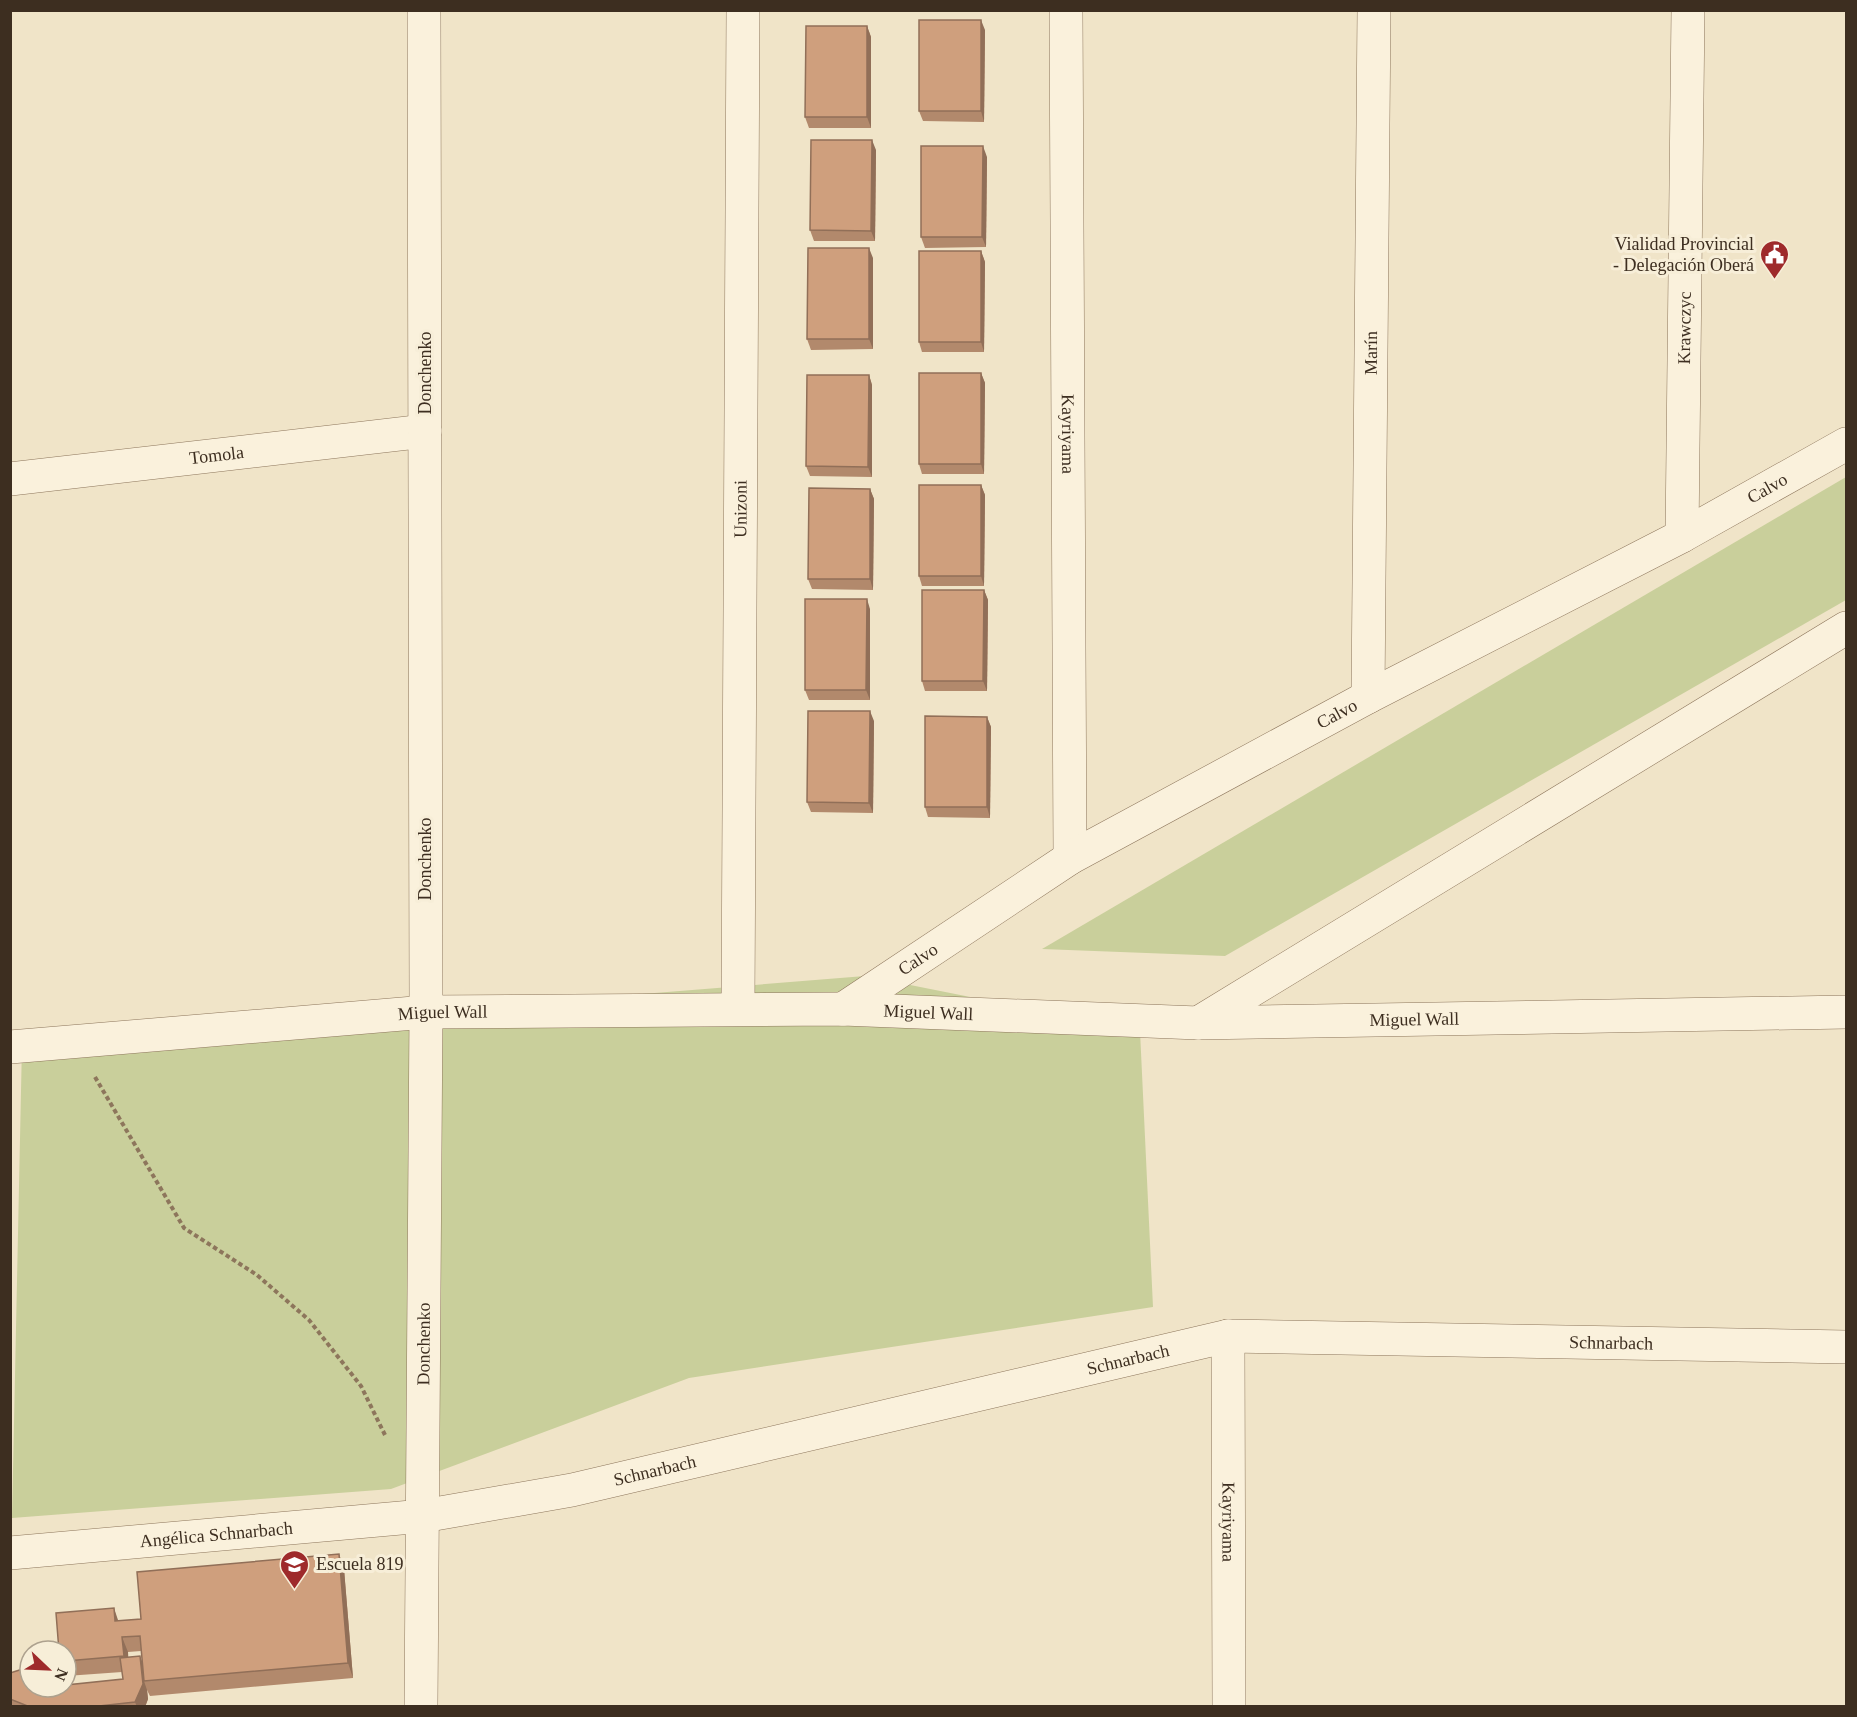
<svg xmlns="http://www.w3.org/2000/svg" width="1857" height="1717" viewBox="0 0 1857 1717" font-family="Georgia,serif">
  <rect width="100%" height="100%" fill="#f0e4c8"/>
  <g fill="#c9cf9b">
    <polygon points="1846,477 1846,600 1225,956 1042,949"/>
    <polygon points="865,976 1140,1031 1153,1307 689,1378 391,1489 12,1518 22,1044"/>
  </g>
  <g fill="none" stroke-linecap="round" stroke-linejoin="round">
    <defs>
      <g id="street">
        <path id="s1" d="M1066,10L1070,858"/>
        <path id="s2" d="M10,479L425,431"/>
        <path id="s3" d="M1682,536L1688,10"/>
        <path id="s4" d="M1368,697L1374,10"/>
        <path id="s5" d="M738,1009L743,10"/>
        <path id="s6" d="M843,1009L1070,858L1368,697L1682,536L1846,444"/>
        <polyline points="1198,1023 1846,628"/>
        <path id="s7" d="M10,1047L426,1012L843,1009L1198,1023L1846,1012"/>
        <path id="s8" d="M1228,1336L1229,1706"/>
        <path id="s9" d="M10,1553L423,1516L572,1490L1228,1336L1846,1347"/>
        <path id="s10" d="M421,1706L426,1012L424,10"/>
      </g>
    </defs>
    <use href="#street" stroke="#8d765c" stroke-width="34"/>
    <polyline stroke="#8d765c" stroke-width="4" stroke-dasharray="4.5 3" stroke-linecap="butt" points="95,1077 184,1228 257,1275 309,1320 361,1386 385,1435"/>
    <use href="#street" stroke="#faf1dc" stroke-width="33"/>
  </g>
  <g fill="#b2896c" fill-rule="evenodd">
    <polygon points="867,26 871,37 871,128 809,128 805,117"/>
    <polygon points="985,30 984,122 923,121 919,111"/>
    <polygon points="876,150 875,241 814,241 810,230"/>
    <polygon points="987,157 986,247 925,248 921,237"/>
    <polygon points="981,251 985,262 984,352 922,352 919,342"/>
    <polygon points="873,258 873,349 811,350 807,339"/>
    <polygon points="981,373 985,383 984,474 922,474 919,464"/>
    <polygon points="869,375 872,385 872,477 810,476 806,466"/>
    <polygon points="981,485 985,495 984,586 922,586 919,576"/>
    <polygon points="870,489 874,499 873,590 812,589 808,579"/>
    <polygon points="984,590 988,600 987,691 925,691 922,681"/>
    <polygon points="870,609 870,700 809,700 805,690"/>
    <polygon points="987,717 991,727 990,818 928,817 925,807"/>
    <polygon points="874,721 873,813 811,812 807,802"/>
    <path d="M339,1554L344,1569L353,1678L150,1696L147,1690L148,1699L145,1707H10V1673L39,1688L123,1679L122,1672L66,1676V1651L119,1621L141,1619ZM141,1651L142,1662L128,1657V1652Z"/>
  </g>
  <g fill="#916f58">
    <polygon points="981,20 985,30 984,122 981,111"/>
    <polygon points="867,26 871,37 871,128 867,117"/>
    <polygon points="872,140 876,150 875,241 871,231"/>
    <polygon points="983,146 987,157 986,247 982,237"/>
    <polygon points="869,248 873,258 873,349 869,339"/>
    <polygon points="981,251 985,262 984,352 981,342"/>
    <polygon points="981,373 985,383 984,474 981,464"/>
    <polygon points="869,375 872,385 872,477 868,467"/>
    <polygon points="981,485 985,495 984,586 981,576"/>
    <polygon points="870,489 874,499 873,590 870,579"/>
    <polygon points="984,590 988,600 987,691 983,681"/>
    <polygon points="867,599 870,609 870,700 866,690"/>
    <polygon points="870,711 874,721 873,813 869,803"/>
    <polygon points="987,717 991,727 990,818 987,807"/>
    <polygon points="339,1554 344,1569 353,1678 348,1663"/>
    <polygon points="114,1608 119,1623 115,1621"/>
    <polygon points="122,1637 128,1652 129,1671 124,1656"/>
    <polygon points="140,1656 146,1671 144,1681 147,1690 148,1699 145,1707 137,1707 135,1702"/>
  </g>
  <g fill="#cf9f7d" stroke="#916f58" stroke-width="1.5">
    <rect x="919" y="20" width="62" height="91"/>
    <polygon points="806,26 867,26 867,117 805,117"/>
    <polygon points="811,140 872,140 871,231 810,230"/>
    <polygon points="921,146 983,146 982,237 921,237"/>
    <polygon points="808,248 869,248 869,339 807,339"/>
    <rect x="919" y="251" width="62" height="91"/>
    <rect x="919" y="373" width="62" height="91"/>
    <polygon points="807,375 869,375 868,467 806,466"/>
    <rect x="919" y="485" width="62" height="91"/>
    <polygon points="809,488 870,489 870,579 808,579"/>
    <polygon points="922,590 984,590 983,681 922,681"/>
    <polygon points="805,599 867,599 866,690 805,690"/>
    <polygon points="808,711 870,711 869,803 807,802"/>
    <polygon points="925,716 987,717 987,807 925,807"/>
    <polygon points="339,1554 348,1663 144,1681 140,1636 122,1637 124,1656 66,1661 66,1651 59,1651 56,1613 114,1608 115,1621 141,1619 137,1572"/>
    <polygon points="140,1656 143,1684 135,1702 90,1707 30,1707 10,1699 10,1673 26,1668 30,1674 30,1687 38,1687 39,1688 66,1687 66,1685 123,1679 120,1658"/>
  </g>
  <defs>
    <symbol id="civic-pin" viewBox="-11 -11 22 30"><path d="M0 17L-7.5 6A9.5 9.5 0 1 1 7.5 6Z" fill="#9e2a2b" stroke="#f7eed8"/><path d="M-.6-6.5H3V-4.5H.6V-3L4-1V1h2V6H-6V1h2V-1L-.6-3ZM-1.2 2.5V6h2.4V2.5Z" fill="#fff"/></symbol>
    <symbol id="school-pin" viewBox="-11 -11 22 30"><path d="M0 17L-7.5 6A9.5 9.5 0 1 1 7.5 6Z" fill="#9e2a2b" stroke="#f7eed8"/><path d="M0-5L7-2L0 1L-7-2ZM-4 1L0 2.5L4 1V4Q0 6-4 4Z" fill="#fff"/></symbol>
  </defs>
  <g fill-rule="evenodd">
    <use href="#civic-pin" x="1758" y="238" width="33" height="45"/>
    <use href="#school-pin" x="278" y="1548" width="33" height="45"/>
  </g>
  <g text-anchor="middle" stroke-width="6" stroke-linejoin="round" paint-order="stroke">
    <g font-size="18" fill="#3d2e20" stroke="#f7eed8" text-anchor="end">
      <text x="1754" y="250">Vialidad Provincial<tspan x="1754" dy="21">- Delegación Oberá</tspan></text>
      <text x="316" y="1570" text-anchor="start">Escuela 819</text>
    </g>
    <g font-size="18" fill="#3d2e20" stroke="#f7eed8">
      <text dy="6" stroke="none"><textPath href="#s3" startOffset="208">Krawczyc</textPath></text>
      <text dy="6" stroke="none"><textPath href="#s4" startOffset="344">Marín</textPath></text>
      <text transform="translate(425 373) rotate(-90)" y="6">Donchenko</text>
      <text dy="6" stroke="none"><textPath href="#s1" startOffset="424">Kayriyama</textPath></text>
      <text dy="6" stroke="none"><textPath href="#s2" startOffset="208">Tomola</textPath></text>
      <text dy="6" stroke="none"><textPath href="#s6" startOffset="1062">Calvo</textPath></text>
      <text dy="6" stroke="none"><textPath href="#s5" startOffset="500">Unizoni</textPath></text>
      <text dy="6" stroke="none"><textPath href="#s6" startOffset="576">Calvo</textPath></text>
      <text transform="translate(425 859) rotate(-90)" y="6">Donchenko</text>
      <text dy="6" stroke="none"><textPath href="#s6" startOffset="90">Calvo</textPath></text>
      <text dy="6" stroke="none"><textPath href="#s7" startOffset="920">Miguel Wall</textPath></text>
      <text dy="6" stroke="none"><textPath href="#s7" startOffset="434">Miguel Wall</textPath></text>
      <text dy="6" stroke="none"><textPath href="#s7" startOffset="1406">Miguel Wall</textPath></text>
      <text dy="6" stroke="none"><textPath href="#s9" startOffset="1623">Schnarbach</textPath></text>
      <text dy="6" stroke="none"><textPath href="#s10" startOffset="362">Donchenko</textPath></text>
      <text dy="6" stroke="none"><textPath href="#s9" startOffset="1137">Schnarbach</textPath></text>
      <text dy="6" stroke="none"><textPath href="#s9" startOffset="651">Schnarbach</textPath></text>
      <text dy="6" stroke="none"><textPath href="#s8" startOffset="186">Kayriyama</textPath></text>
      <text dy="6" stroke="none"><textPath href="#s9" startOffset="207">Angélica Schnarbach</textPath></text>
    </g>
  </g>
  <rect width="1857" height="1717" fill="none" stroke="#3d2e20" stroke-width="24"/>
  <g transform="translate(48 1669) rotate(113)"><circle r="28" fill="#f7eed8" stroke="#ada18e" stroke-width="1.5"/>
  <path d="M0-4.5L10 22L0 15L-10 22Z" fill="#9e2a2b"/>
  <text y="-9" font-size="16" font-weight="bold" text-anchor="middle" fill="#3d2e20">N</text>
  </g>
</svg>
